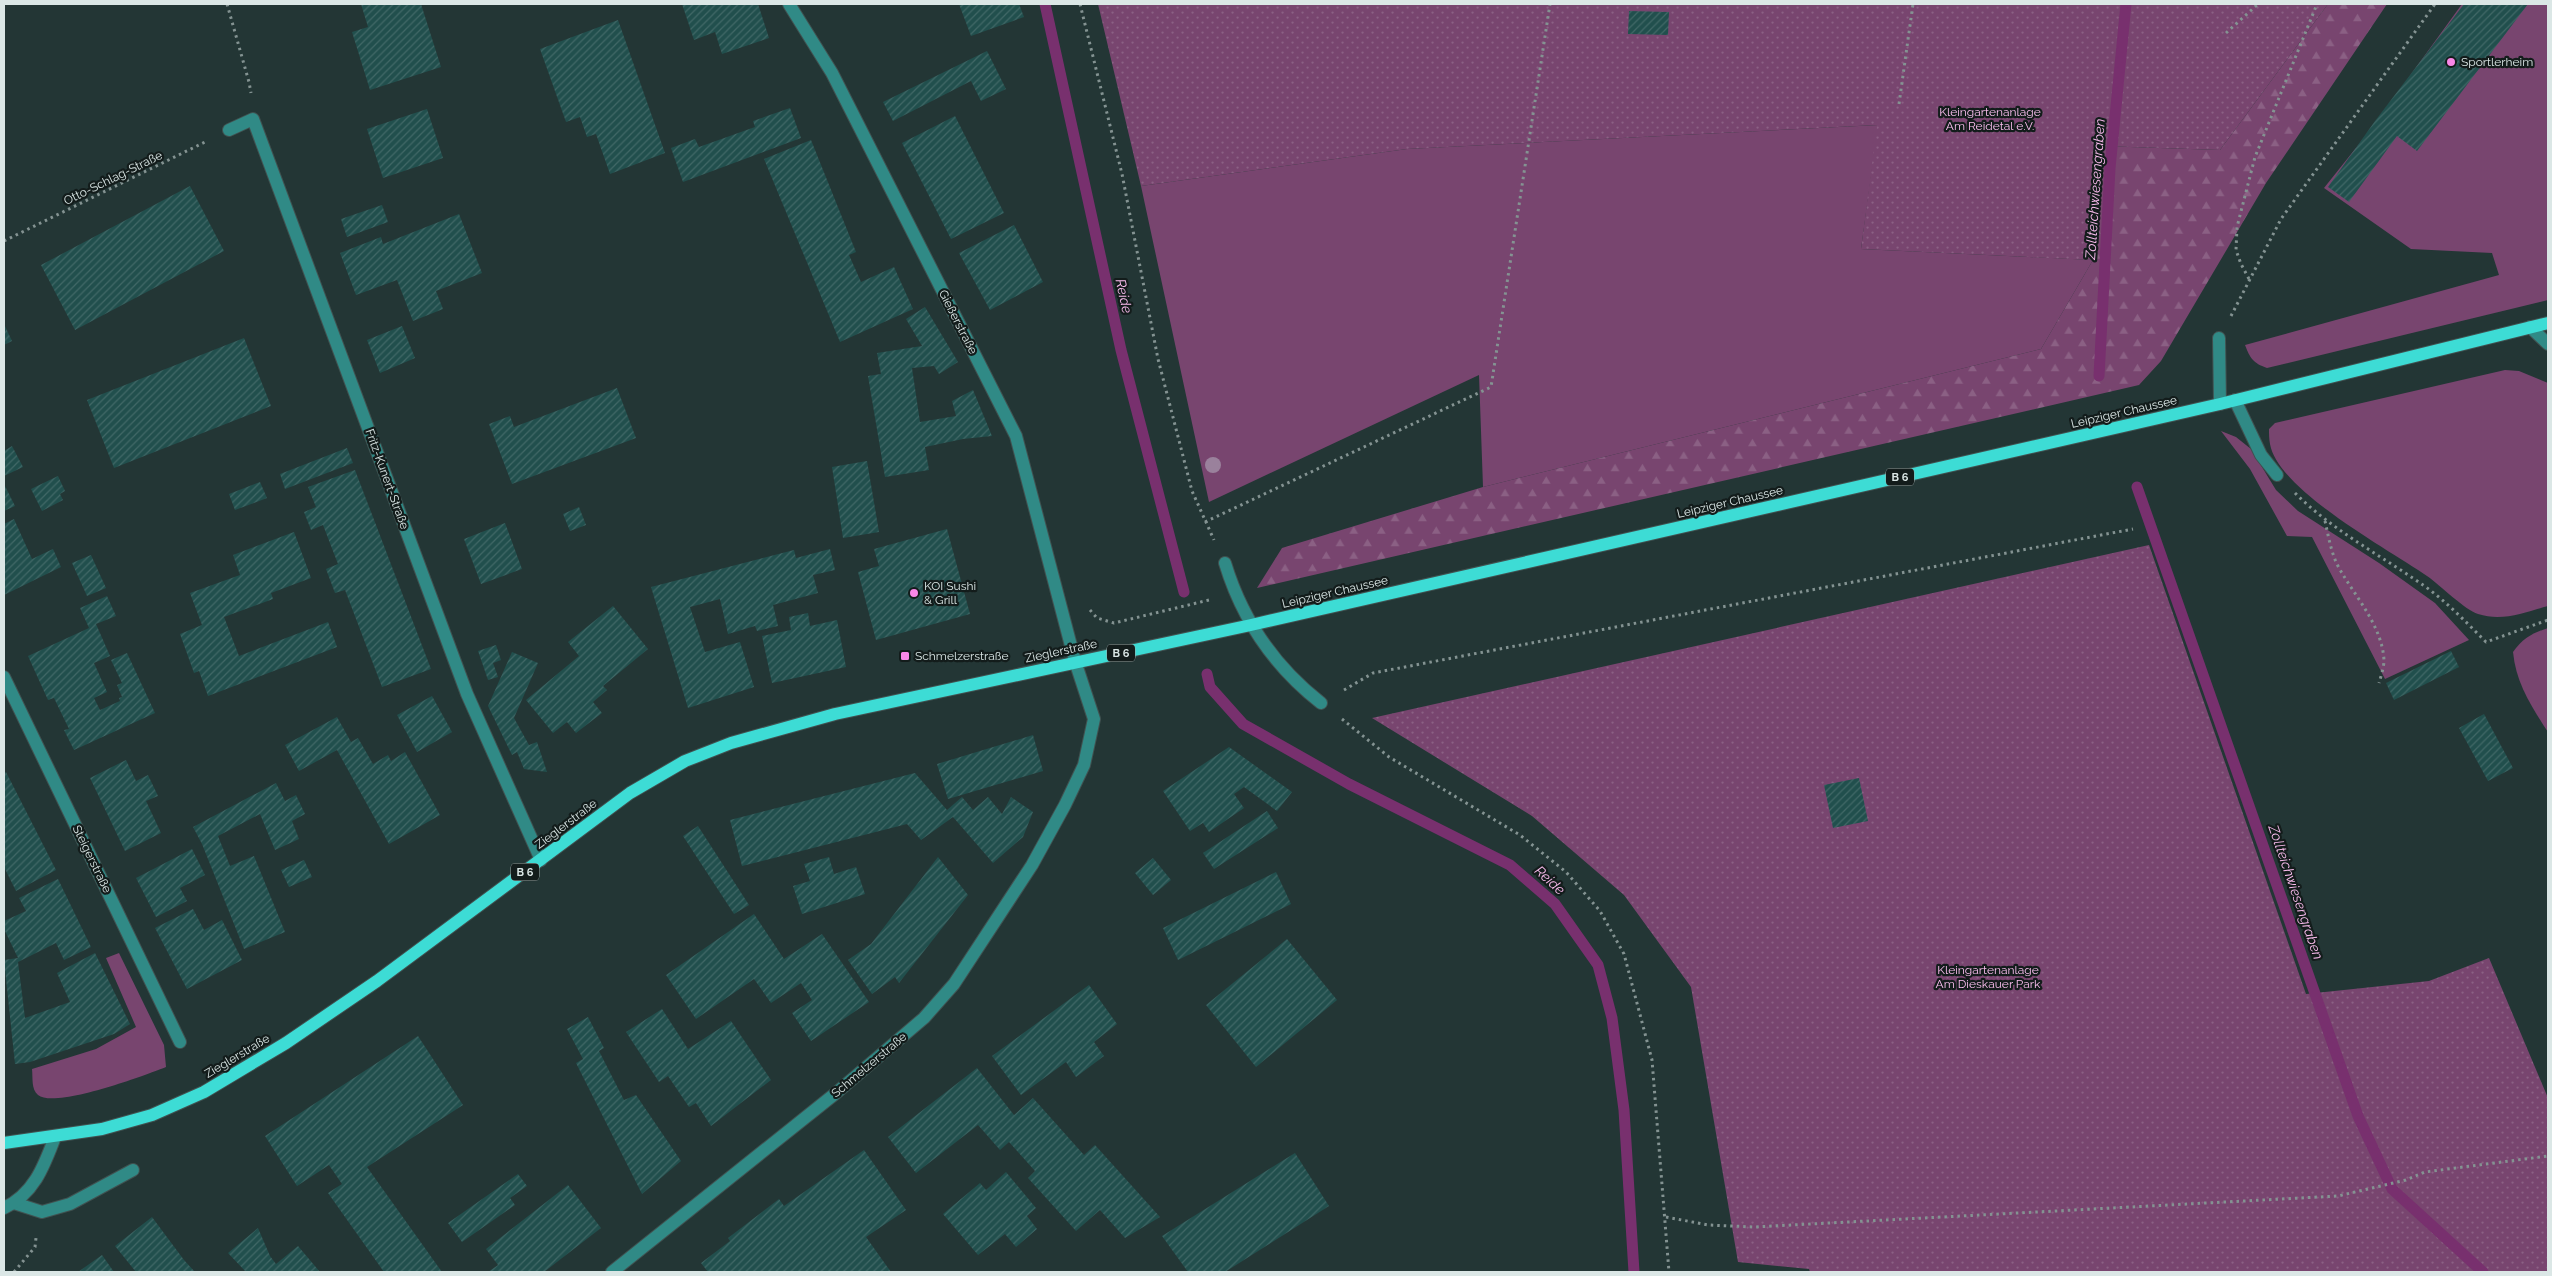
<svg xmlns="http://www.w3.org/2000/svg" width="2552" height="1276" font-family="Raleway,sans-serif">
<style>
.grass{fill:#78456f}
.forest{fill:url(#forest-firs)}
.park{fill:url(#park-dots)}
.lines{fill:none;stroke-linecap:round;stroke-linejoin:round}
.stream{stroke:#78306e;stroke-width:11}
.building{fill:url(#building-hatch)}
.minor-casing{stroke:#405251;stroke-width:14}
.major-casing{stroke:#405251;stroke-width:14}
.path{stroke:#849392;stroke-width:3;stroke-dasharray:2.5 4;stroke-linecap:butt}
.minor{stroke:#308a86;stroke-width:12}
.major{stroke:#3ddcd5;stroke-width:12}
.tree{fill:#9a819c}
.poi-dot{fill:#fa87e7;stroke:#131c1b;stroke-width:2}
.labels{text-anchor:middle;dominant-baseline:central;stroke-width:4.5;stroke-linejoin:round;paint-order:stroke}
.shield{fill:#131c1b;stroke:#9faaa9;stroke-width:1}
.shield-label{font-size:11px;font-weight:bold;fill:#dbe7e6}
.poi-label{font-size:12px;fill:#dbe7e6;stroke:#131c1b;text-anchor:start}
.park-label{font-size:12px;fill:#fcbff0;stroke:#131c1b}
.street-label{font-size:12px;fill:#dbe7e6;stroke:#131c1b}
.water-label{font-size:14px;font-style:italic;fill:#fabcee;stroke:#131c1b}
</style>
<defs>
<pattern id="forest-firs" width="22" height="20" patternUnits="userSpaceOnUse" patternTransform="scale(1.25)"><rect width="22" height="20" fill="#78456f"/><path d="M5 1l3.5 6h-7zM16 11l3.5 6h-7z" fill="#8b6084"/></pattern>
<pattern id="park-dots" width="8" height="8" patternUnits="userSpaceOnUse" patternTransform="scale(1.25)"><rect width="8" height="8" fill="#78456f"/><path d="M2 2h.1M6 6h.1" fill="none" stroke="#8b6084" stroke-width="1.8" stroke-linecap="round"/></pattern>
<pattern id="building-hatch" width="6" height="6" patternUnits="userSpaceOnUse" patternTransform="scale(1.25)"><rect width="6" height="6" fill="#214f4d"/><path d="M-1 1l2-2M0 6l6-6M5 7l2-2" fill="none" stroke="#416867"/></pattern>
</defs>
<rect width="100%" height="100%" fill="#233635"/>
<g class="grass">
<path d="M2462,4h86v296l-281,68c-14,-5 -17,-10 -22,-23l254,-70 -7,-22 -81,-4 -87,-61 51,-64z"/>
<path d="M1878,125l-17,124 232,11 -52,89 -558,138 -4,-112 -270,127 -68,-316 266,-37z"/>
<path d="M2505,370l14,1 29,12v223c-23,6 -45,16 -70,8 -13,-4 -38,-29 -51,-38 -39,-27 -149,-86 -157,-132 -1,-5 -1,-10 -1,-15l6,-6z"/>
<path d="M2221,431l15,6 15,12 25,41 22,21 81,52 56,40 34,37 -84,39 -73,-142 -25,-1 -37,-67z"/>
<path d="M2548,628v104c-17,-26 -32,-49 -35,-80 10,-14 20,-19 35,-24z"/>
<path d="M119,953l45,92 2,22c-20,8 -111,42 -128,28 -7,-6 -5,-17 -6,-26l64,-20 40,-22 -30,-69z"/>
</g>
<path class="forest" d="M2328,4h59l-121,179 -105,178 -22,24 -882,203 25,-40 201,-61 558,-138 52,-89 7,-114 120,4z"/>
<g class="park">
<path d="M1098,4h1230l-108,146 -119,-4 -9,114 -231,-11 16,-124 -470,24 -266,37z"/>
<path d="M2149,545l157,449 123,-13 60,-23 59,140v174h-738l-1,-3 -71,-7 -47,-275 -67,-92 -92,-79 -160,-98z"/>
</g>
<g class="lines">
<g class="stream">
<path d="M1045,4l76,346 63,242"/>
<path d="M2099,376l11,-208 16,-164"/>
<path d="M2137,487l221,629 34,73 91,83"/>
<path d="M1207,674l3,13 33,37 106,60 161,81 45,39 43,61 14,53 12,92 10,162"/>
</g>
</g>
<g class="building">
<path d="M361,4h60l20,63 -71,23 -18,-58 16,-5z"/>
<path d="M682,4h76l11,34 -47,16 -7,-22 -21,8z"/>
<path d="M959,4h60l5,13 -53,19z"/>
<path d="M2464,4h64l-111,147 -20,-15 -48,66 -21,-15 47,-66z"/>
<path d="M1629,11l40,1 -1,23 -40,-1z"/>
<path d="M618,20l47,133 -55,21 -14,-40 -9,3 -7,-20 -14,5 -26,-73z"/>
<path d="M987,51l19,38 -25,12 -10,-20 -78,40 -10,-19z"/>
<path d="M790,108l11,30 -118,44 -12,-34 24,-9 4,8 56,-20 -2,-6z"/>
<path d="M427,109l16,49 -60,20 -16,-49z"/>
<path d="M955,116l49,97 -53,26 -49,-96z"/>
<path d="M811,140l45,112 -7,3 12,27 33,-15 19,42 -73,33 -76,-183z"/>
<path d="M190,186l34,65 -149,79 -34,-65z"/>
<path d="M382,205l6,17 -41,15 -6,-18z"/>
<path d="M459,214l23,59 -46,18 7,18 -30,12 -16,-41 -41,15 -16,-42 41,-16 2,7z"/>
<path d="M1014,225l29,57 -53,28 -31,-57z"/>
<path d="M925,307l33,55 -19,12 -5,-8 -22,2 8,54 36,-6 -4,-15 21,-11 19,46 -29,3 -38,8 4,23 -44,7 -17,-101 13,-2 -4,-21 45,-7 -16,-27z"/>
<path d="M4,324l8,17 -8,4z"/>
<path d="M402,326l13,32 -35,15 -13,-33z"/>
<path d="M244,338l27,68 -157,62 -27,-68z"/>
<path d="M617,388l19,50 -124,46 -23,-60 21,-8 4,11z"/>
<path d="M12,446l11,21 -19,9v-25z"/>
<path d="M347,448l6,15 -68,26 -5,-15z"/>
<path d="M867,461l12,71 -36,6 -11,-71z"/>
<path d="M355,470l76,199 -49,18 -37,-97 -10,3 -9,-24 12,-5 -15,-39 -12,5 -7,-18 12,-5 -8,-20z"/>
<path d="M58,476l7,15 -5,3 3,6 -21,11 -11,-22z"/>
<path d="M260,482l7,16 -32,12 -6,-16z"/>
<path d="M4,484l11,22 -11,5z"/>
<path d="M579,507l7,18 -16,6 -7,-17z"/>
<path d="M14,519l18,40 21,-10 8,18 -57,28v-71z"/>
<path d="M505,523l17,46 -41,15 -17,-45z"/>
<path d="M947,529l23,85 -94,26 -18,-68 21,-6 -5,-17z"/>
<path d="M294,532l17,46 -40,15 2,6 -49,18 15,39 89,-34 9,25 -129,49 -9,-25 -5,2 -14,-39 22,-9 -12,-32 50,-18 -7,-20z"/>
<path d="M830,549l5,21 -22,5 5,18 -45,12 5,21 -21,5 -2,-5 -27,8 -8,-35 -30,8 15,45 35,-10 14,45 -66,21 -37,-121 143,-37 2,8z"/>
<path d="M91,555l15,33 -19,8 -15,-33z"/>
<path d="M107,596l9,20 -20,8 14,32 -16,7 13,29 -13,6 6,12 20,-9 -1,-3 3,-1 -5,-12 5,-2 -11,-23 16,-7 28,60 -81,37 -10,-20 5,-1 -15,-31 -6,2 -20,-44 61,-28 -9,-20z"/>
<path d="M613,606l35,43 -45,37 4,4 -14,12 9,11 -26,20 -9,-11 -14,11 -27,-33 53,-44 -11,-14z"/>
<path d="M808,613l2,13 27,-6 9,47 -74,16 -10,-47 29,-6 -2,-13z"/>
<path d="M496,645l5,15 -8,3 5,14 -10,3 -10,-29z"/>
<path d="M2451,651l8,16 -65,33 -8,-17z"/>
<path d="M512,652l26,11 -24,55 15,27 8,-3 10,30 -23,-3 -7,-17 -5,3 -24,-49z"/>
<path d="M432,696l20,36 -35,20 -20,-37z"/>
<path d="M2484,714l29,54 -25,13 -29,-53z"/>
<path d="M337,717l14,25 7,-4 15,26 15,-9 3,6 14,-9 35,63 -51,29 -52,-94 -38,21 -14,-26z"/>
<path d="M1033,735l10,36 -95,28 -11,-35z"/>
<path d="M1229,747l63,45 -15,19 -33,-24 -10,7 10,14 -35,24 -6,-9 -13,8 -27,-40z"/>
<path d="M126,760l10,21 12,-6 10,21 -12,5 15,32 -36,18 -35,-73z"/>
<path d="M6,772l50,98 -40,21 -12,-24v-94z"/>
<path d="M915,773l32,37 15,-13 11,13 15,-13 14,17 9,-17 22,15 -10,25 -30,26 -40,-46 -32,23 -14,-16 -165,42 -12,-46z"/>
<path d="M1859,778l9,43 -35,7 -9,-43z"/>
<path d="M276,783l9,18 11,-6 9,19 -13,7 7,18 -24,11 -15,-36 -42,22 12,30 24,-10 31,76 -41,17 -42,-105 -9,-17z"/>
<path d="M1267,811l11,17 -64,41 -11,-16z"/>
<path d="M698,826l51,79 -15,9 -51,-78z"/>
<path d="M192,849l13,26 -25,13 7,13 -31,16 -20,-39z"/>
<path d="M829,857l5,17 22,-7 9,27 -63,20 -9,-28 17,-5 -6,-17z"/>
<path d="M938,857l30,38 -69,88 -4,-6 -23,17 -24,-34 23,-16z"/>
<path d="M1153,858l18,22 -18,15 -18,-22z"/>
<path d="M304,860l8,17 -23,10 -8,-17z"/>
<path d="M1276,872l15,32 -113,56 -15,-32z"/>
<path d="M58,879l33,68 -27,13 -8,-17 -38,19 7,56 45,-16 -13,-29 38,-20 35,71 -16,10 -84,28 -15,2 -11,-104 14,-2 -14,-29v-8l22,-10 -7,-13z"/>
<path d="M193,909l11,21 18,-10 20,40 -55,29 -32,-61z"/>
<path d="M754,914l30,45 38,-25 47,68 -58,39 -19,-28 20,-13 -11,-17 -30,20 -17,-24 -58,40 -30,-44z"/>
<path d="M1287,939l50,61 -81,67 -50,-62z"/>
<path d="M1089,985l28,39 -23,18 10,14 -28,21 -10,-15 -45,33 -29,-39z"/>
<path d="M662,1009l26,40 43,-28 40,59 -60,46 -15,-23 -7,4 -21,-31 -9,6 -33,-50z"/>
<path d="M588,1017l16,31 -5,3 25,49 12,-5 45,66 -39,33 -66,-131 7,-4 -16,-30z"/>
<path d="M418,1036l45,69 -96,62 75,105h-58l-56,-79 14,-9 -13,-19 -32,21 -32,-50z"/>
<path d="M977,1068l37,47 19,-17 51,57 11,-10 65,72 -35,21 -25,-28 -24,21 -48,-53 7,-7 -26,-29 -9,8 -22,-25 -62,48 -28,-36z"/>
<path d="M864,1150l42,60 -40,27 25,35h-183l-7,-9 29,-22 -2,-3 51,-39 5,7z"/>
<path d="M1295,1153l34,53 -104,66h-37l-26,-36z"/>
<path d="M1006,1172l30,36 -9,8 10,13 -21,18 -11,-13 -27,21 -35,-41 37,-31 6,7z"/>
<path d="M518,1174l9,12 -17,12 5,7 -53,37 -14,-19z"/>
<path d="M568,1185l33,43 -57,44h-56l10,-7 -12,-16z"/>
<path d="M152,1217l32,43 11,12h-59l-21,-26z"/>
<path d="M258,1228l12,28 6,8 22,-18 22,26h-74l-18,-19z"/>
<path d="M102,1255l12,17h-36z"/>
</g>
<g class="lines">
<defs>
<g id="minor">
<path d="M229,130l24,-11 214,575 74,166"/>
<path d="M2530,327l18,17"/>
<path d="M2219,338l1,66"/>
<path d="M2235,400l26,55 16,20"/>
<path d="M1225,563c17,56 50,104 96,140"/>
<path d="M4,677l176,365"/>
<path d="M14,1203l28,9 28,-8 63,-34"/>
<path d="M4,1208c30,-14 40,-42 51,-71"/>
<path d="M612,1272l224,-179 88,-75 30,-34 78,-119 33,-60 19,-40 10,-46 -19,-58 -59,-225 -184,-363 -43,-69"/>
</g>
<path id="major" d="M4,1143l98,-14 50,-14 52,-23 82,-49 91,-62 253,-188 55,-32 46,-18 104,-29 416,-89 969,-221 328,-81"/>
</defs>
<use href="#minor" class="minor-casing"/>
<use href="#major" class="major-casing"/>
<g class="path">
<path d="M227,4l22,78 2,11"/>
<path d="M1080,4l42,170 36,185 34,132 22,49"/>
<path d="M2226,33l32,-29"/>
<path d="M1899,104l14,-100"/>
<path d="M4,241l201,-99"/>
<path d="M2249,279l-8,-15 -5,-14 1,-23 18,-70 62,-153"/>
<path d="M2231,316l50,-97 154,-215"/>
<path d="M2295,493c37,37 85,62 128,92 23,16 43,37 63,57l62,-22"/>
<path d="M2325,521c4,18 7,37 17,52 16,27 40,54 42,87 0,7 -3,16 -5,23"/>
<path d="M1205,522l286,-135 59,-383"/>
<path d="M1090,610l7,8 17,5 95,-23"/>
<path d="M1344,690l29,-17 760,-144"/>
<path d="M1342,719l47,38 131,78 46,37 34,39 24,43 28,106 17,212"/>
<path d="M1666,1217l42,8 46,2 584,-31 68,-16 19,-8 123,-16"/>
<path d="M14,1272l21,-25 1,-9"/>
</g>
<use href="#minor" class="minor"/>
<use href="#major" class="major"/>
</g>
<circle class="tree" cx="1213" cy="465" r="8"/>
<g class="poi-dot">
<circle cx="2451" cy="62" r="5"/>
<circle cx="914" cy="593" r="5"/>
<rect x="900" y="651" width="10" height="10" rx="2.5"/>
</g>
<g class="labels">
<g class="shield">
<rect x="1886" y="468.5" width="28" height="17" rx="4"/>
<rect x="1107" y="644.5" width="28" height="17" rx="4"/>
<rect x="511" y="863.5" width="28" height="17" rx="4"/>
</g>
<g class="shield-label">
<text x="1900" y="477">B 6</text>
<text x="1121" y="653">B 6</text>
<text x="525" y="872">B 6</text>
</g>
<g class="poi-label">
<text x="2461" y="62">Sportlerheim</text>
<text x="924" y="586">KOI Sushi<tspan x="924" dy="14">&amp; Grill</tspan></text>
<text x="915" y="656">Schmelzerstraße</text>
</g>
<g class="park-label">
<text x="1990" y="112">Kleingartenanlage<tspan x="1990" dy="14">Am Reidetal e.V.</tspan></text>
<text x="1988" y="970">Kleingartenanlage<tspan x="1988" dy="14">Am Dieskauer Park</tspan></text>
</g>
<g class="street-label">
<text transform="translate(113 178) rotate(-26)">Otto-Schlag-Straße</text>
<text transform="translate(958 322) rotate(63)">Gießerstraße</text>
<text transform="translate(2124 412) rotate(-13)">Leipziger Chaussee</text>
<text transform="translate(387 479) rotate(70)">Fritz-Kunert-Straße</text>
<text transform="translate(1730 502) rotate(-13)">Leipziger Chaussee</text>
<text transform="translate(1335 592) rotate(-13)">Leipziger Chaussee</text>
<text transform="translate(1061 651) rotate(-12)">Zieglerstraße</text>
<text transform="translate(566 824) rotate(-37)">Zieglerstraße</text>
<text transform="translate(92 859) rotate(64)">Steigerstraße</text>
<text transform="translate(237 1056) rotate(-31)">Zieglerstraße</text>
<text transform="translate(869 1065) rotate(-40)">Schmelzerstraße</text>
</g>
<g class="water-label">
<text transform="translate(2095 189) rotate(-86)">Zollteichwiesengraben</text>
<text transform="translate(1124 296) rotate(78)">Reide</text>
<text transform="translate(1550 880) rotate(42)">Reide</text>
<text transform="translate(2296 892) rotate(71)">Zollteichwiesengraben</text>
</g>
</g>
<rect width="2552" height="1276" fill="none" stroke="#dbe7e6" stroke-width="10"/>
</svg>
